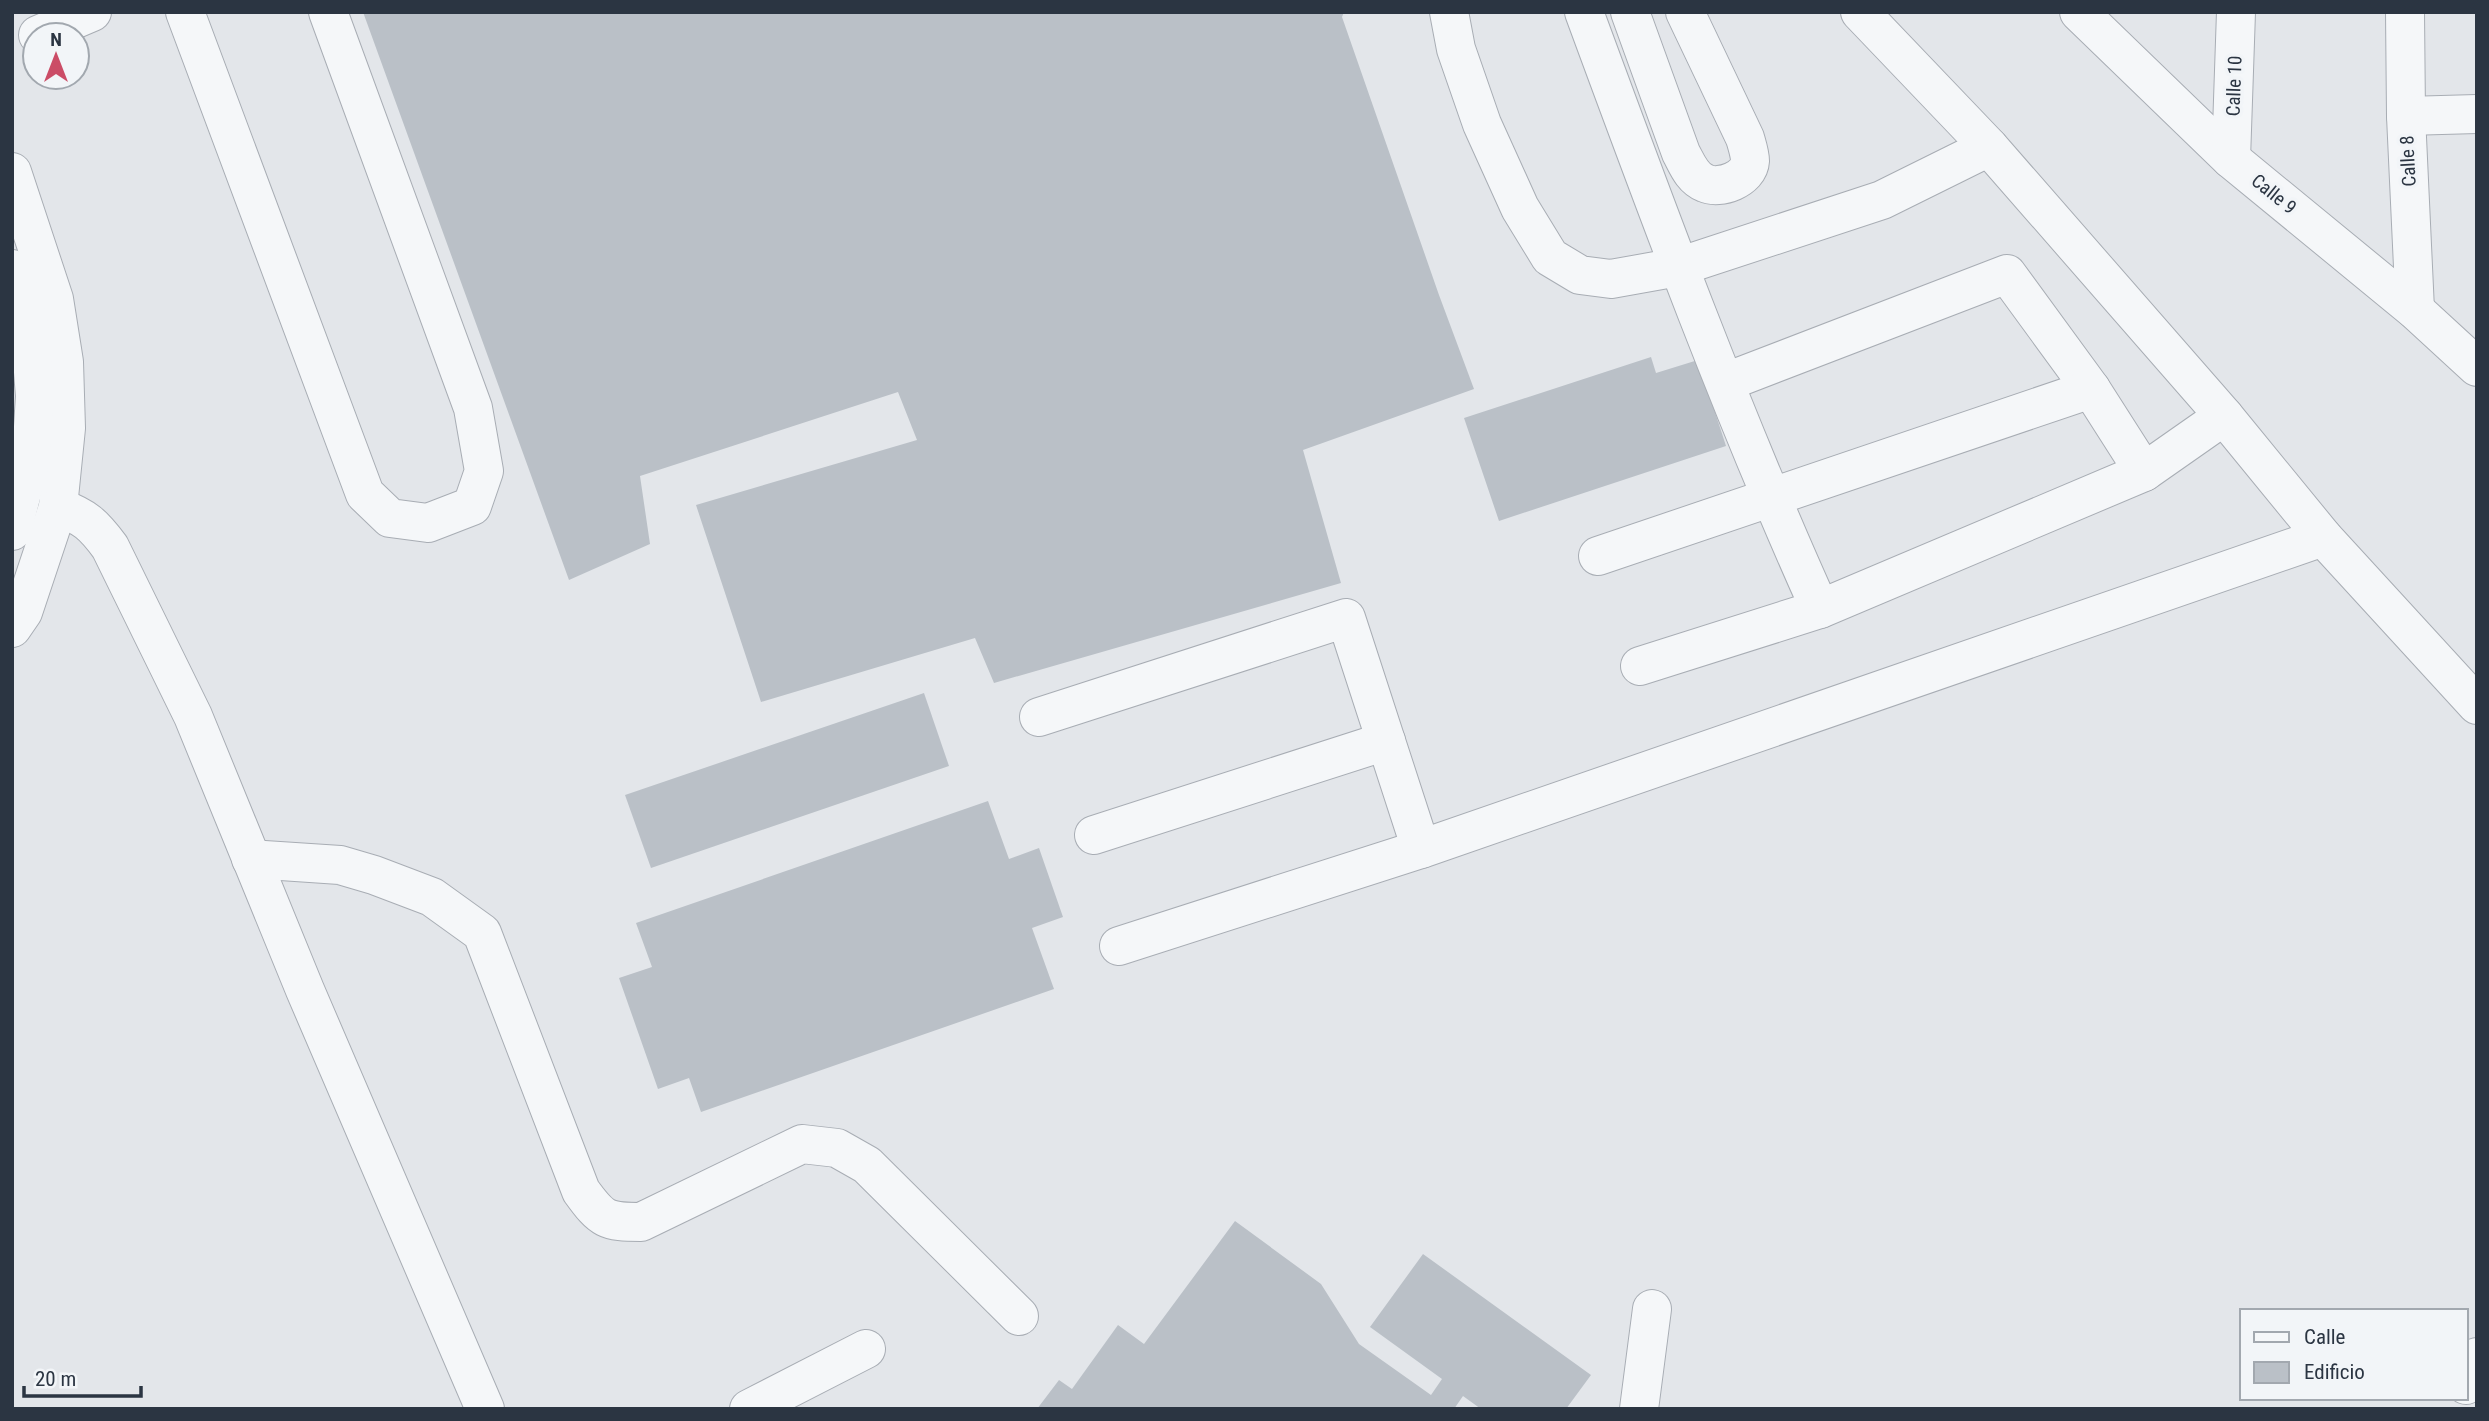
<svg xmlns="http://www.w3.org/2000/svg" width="2489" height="1421" font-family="'Roboto Condensed',sans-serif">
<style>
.building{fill:#bac0c7}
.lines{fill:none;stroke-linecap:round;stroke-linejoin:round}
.minor-casing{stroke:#a8adb4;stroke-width:40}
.minor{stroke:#f5f7f9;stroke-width:38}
.labels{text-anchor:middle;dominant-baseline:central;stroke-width:7;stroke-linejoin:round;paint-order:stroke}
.street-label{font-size:19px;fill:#2b3542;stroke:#f2f5f8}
</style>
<rect width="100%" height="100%" fill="#e3e6ea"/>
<g class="building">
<path d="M363,12h981l-2,5 97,278 35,94 -171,61 38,133 -347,100 -19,-45 -214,64 -65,-197 221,-65 -19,-48 -258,84 10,68 -81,36z"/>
<path d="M1651,357l5,16 42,-13 28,86 -227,75 -35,-103z"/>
<path d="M924,693l25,73 -298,102 -26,-73z"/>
<path d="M988,801l21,58 30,-11 24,69 -31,11 22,61 -353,123 -12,-34 -31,11 -39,-111 33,-11 -16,-44z"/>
<path d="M1235,1221l86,63 38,60 72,51 11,-16 -72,-52 53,-73 168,121 -25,34h-85l-18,-13 -9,13h-417l22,-29 13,9 46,-64 26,19z"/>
</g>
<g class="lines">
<defs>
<g id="minor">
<path d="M185,12l180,482 25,24 38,5 44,-17 12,-35 -11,-63 -145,-396"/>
<path d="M1449,12l7,37 26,75 38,84 30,49 30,18 31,4 67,-12 204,-67 107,-53"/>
<path d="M1584,12c74,201 148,402 236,597"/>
<path d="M1630,12l51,141c6,11 11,25 24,30 15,7 44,-4 45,-22 0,-7 -3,-16 -5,-23l-60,-126"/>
<path d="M1860,12l129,135 235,269 99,121 154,168"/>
<path d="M2079,12l152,147 184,151 62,57"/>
<path d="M2405,12l1,104 9,194"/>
<path d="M38,35l54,-23"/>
<path d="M2406,116l71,-2"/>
<path d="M2231,159l5,-147"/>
<path d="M12,172l42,127 10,63 2,66 -8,79 -35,105 -11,16"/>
<path d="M12,269l17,54 6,73 -4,62 -19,73"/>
<path d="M1726,382l281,-108 84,115 53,83"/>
<path d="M58,507c27,10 35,17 52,40l83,169 112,274 180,419"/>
<path d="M1598,556l493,-167"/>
<path d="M1640,666l180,-57 324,-137 80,-56"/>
<path d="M1039,717l307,-99 75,231"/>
<path d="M1094,835l292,-94"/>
<path d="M251,859l89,6 34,10 58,22 50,36 99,258c21,29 25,31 60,31l161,-78 35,4 30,17 152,151"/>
<path d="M1119,946l302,-97 902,-312"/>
<path d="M2466,1385l11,-28"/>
<path d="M749,1409l117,-60"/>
<path d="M1639,1409l13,-100"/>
</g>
</defs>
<use href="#minor" class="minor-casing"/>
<use href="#minor" class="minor"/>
</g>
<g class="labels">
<g class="street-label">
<text transform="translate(2234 86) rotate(-88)">Calle 10</text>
<text transform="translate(2408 161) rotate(-93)">Calle 8</text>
<text transform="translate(2274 194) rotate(39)">Calle 9</text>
</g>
</g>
<rect width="2489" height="1421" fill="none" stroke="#2b3542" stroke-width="28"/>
<rect x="2240" y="1309" width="228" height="91" fill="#f2f5f8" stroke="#a2a8af" stroke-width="2"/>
<rect x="2254" y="1332" width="35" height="10" fill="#f5f7f9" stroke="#a2a8af" stroke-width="2"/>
<text x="2304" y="1344" font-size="21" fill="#2b3542">Calle</text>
<rect x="2254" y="1362" width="35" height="21" fill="#bac0c7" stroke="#a2a8af" stroke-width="2"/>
<text x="2304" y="1379" font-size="21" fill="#2b3542">Edificio</text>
<g transform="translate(56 56)"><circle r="33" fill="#f2f5f8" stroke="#a2a8af" stroke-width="2"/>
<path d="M0-5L12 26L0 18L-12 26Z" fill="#cb4c66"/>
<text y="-10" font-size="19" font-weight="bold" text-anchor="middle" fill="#2b3542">N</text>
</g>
<path d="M24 1386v10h117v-10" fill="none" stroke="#2b3542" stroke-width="3.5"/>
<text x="35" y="1386" font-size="21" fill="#2b3542" stroke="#f2f5f8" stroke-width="5" paint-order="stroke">20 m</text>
</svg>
